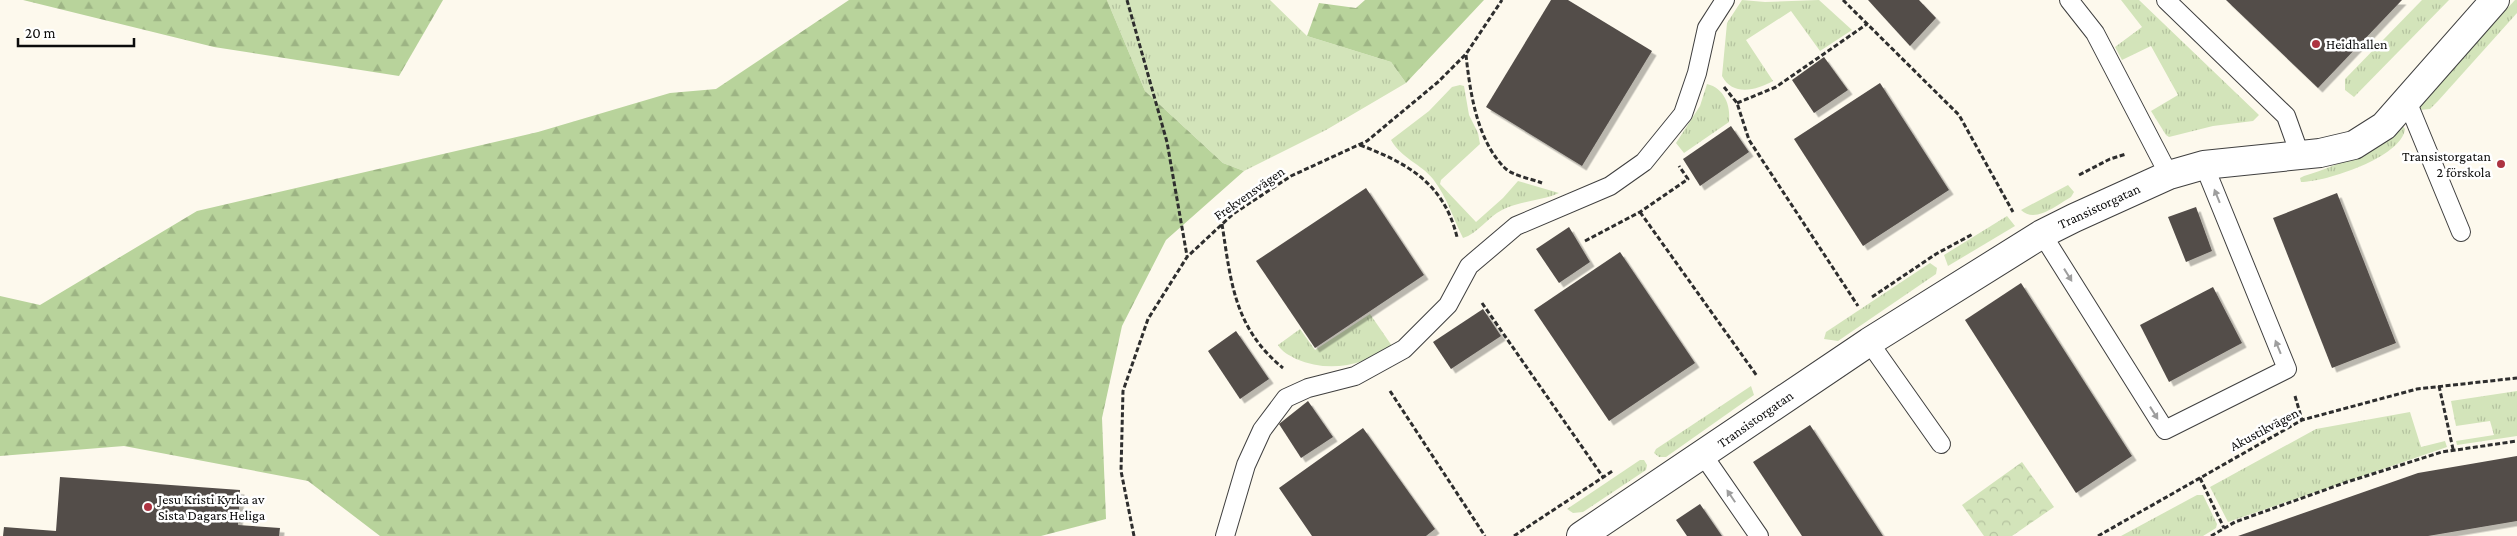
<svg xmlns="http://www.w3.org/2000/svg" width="2517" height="536" font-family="'Crimson Pro',serif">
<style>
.grass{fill:url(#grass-tufts)}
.forest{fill:url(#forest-firs)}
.park{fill:url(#park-crowns)}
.building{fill:#534d49;filter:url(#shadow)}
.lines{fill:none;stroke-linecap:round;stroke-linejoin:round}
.lane-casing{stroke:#3f3f3f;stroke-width:20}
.street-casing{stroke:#3f3f3f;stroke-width:30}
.path{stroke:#2e2e2e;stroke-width:3;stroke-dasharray:5 2.5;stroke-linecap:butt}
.lane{stroke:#fff;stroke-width:18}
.street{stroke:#fff;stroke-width:28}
.oneway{fill:#9e9e9e}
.poi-dot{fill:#ad3341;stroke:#fff;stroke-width:2}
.labels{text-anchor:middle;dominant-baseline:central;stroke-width:5;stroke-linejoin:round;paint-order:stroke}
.poi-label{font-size:14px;fill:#0c0c0c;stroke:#fff;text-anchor:start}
.street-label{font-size:14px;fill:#0c0c0c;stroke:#fff}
</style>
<defs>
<pattern id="grass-tufts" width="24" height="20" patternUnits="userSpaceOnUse" patternTransform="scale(1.25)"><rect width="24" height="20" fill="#d3e4ba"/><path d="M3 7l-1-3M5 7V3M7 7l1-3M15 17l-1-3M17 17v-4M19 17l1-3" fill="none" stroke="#b4c29f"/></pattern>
<pattern id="forest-firs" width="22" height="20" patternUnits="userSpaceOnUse" patternTransform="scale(1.25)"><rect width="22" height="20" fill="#b8d39b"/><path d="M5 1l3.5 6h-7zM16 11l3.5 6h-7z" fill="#9db484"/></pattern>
<pattern id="park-crowns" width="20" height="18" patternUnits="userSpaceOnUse" patternTransform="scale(1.25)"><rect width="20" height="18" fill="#d3e4ba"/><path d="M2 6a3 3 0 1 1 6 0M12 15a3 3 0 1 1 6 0" fill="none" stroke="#b4c29f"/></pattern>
<filter id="shadow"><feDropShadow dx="4.5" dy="4.5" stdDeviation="0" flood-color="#0004"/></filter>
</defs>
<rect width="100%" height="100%" fill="#fdf9ed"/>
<g class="grass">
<path d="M1107,0h163l37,36 84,26 15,21 -80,47 -82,41 -21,-8 -78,-72z"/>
<path d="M1742,0l23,2 54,-2 33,30 -32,21 -29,-40 -45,29 27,41c-16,9 -40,16 -51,-5l5,-53z"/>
<path d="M2121,0h18l120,115 -6,6 -40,5 -44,11 -3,-2 -15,-24 27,-16 -27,-49 -29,14 -7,-13 27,-20z"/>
<path d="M2422,0h27l-95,97 -9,-7v-11z"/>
<path d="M2515,0h2v13l-79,88 -8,8 -10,1 -1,-6z"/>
<path d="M1707,84c17,4 24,21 22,38l-45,31 -8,-10 24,-37z"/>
<path d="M1460,85l4,1 5,29 9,18 2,11 -39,36 -1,4 36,38 27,-24 15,-17 41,12c-18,8 -39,8 -57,17 -14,7 -25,24 -39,28 -10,-20 -16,-41 -30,-59 -12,-15 -32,-21 -42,-39l38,-29 23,-24z"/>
<path d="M2402,125l3,4c-3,28 -79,53 -104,53l-1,-4 4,-2c39,-12 65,-26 98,-51z"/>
<path d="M2068,185l6,7 -3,5c-14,8 -36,27 -50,13z"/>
<path d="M2007,216l8,10 -67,40 -4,-11z"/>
<path d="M1930,263l7,5 -1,6 -98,67 -14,-2 2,-7z"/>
<path d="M1370,314l22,32c-29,20 -63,27 -96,13 -7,-4 -14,-7 -18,-14l22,-16 15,21z"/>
<path d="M1751,386l3,9 -88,62h-7l-5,-4 2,-4z"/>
<path d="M2517,391v45l-60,9 -1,-4 38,-6 -4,-14 -34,5 -5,-25z"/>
<path d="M2410,412l11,35 24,-6 2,6 -219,75 -18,-35 106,-58z"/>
<path d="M1640,460h4l3,5 -1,5 -63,42 -10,1 -6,-4z"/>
<path d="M2197,495h6l14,29 -1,4 -13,8h-82z"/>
</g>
<g class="forest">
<path d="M23,0h420l-44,76 -185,-29z"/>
<path d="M849,0h258l38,91 78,72 21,8 -78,69 -44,86 -20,92 4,101 -65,17h-661l-72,-55 -184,-35 -124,10v-160l40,9 157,-94 341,-79 132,-39 46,-4z"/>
<path d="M1365,0h119l-78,83 -15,-21 -84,-26 12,-33 37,5z"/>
</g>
<path class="park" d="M2022,462l32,45 -42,29h-28l-22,-31z"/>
<g class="building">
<path d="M1551,0h17l84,51 -70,115 -96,-59z"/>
<path d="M1868,0h51l17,18 -26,28z"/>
<path d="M2226,0h176l-84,88z"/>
<path d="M1824,57l24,33 -34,23 -22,-33z"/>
<path d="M1880,83l69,107 -86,56 -69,-107z"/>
<path d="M1731,126l18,26 -49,34 -17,-27z"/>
<path d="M1366,188l58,87 -109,73 -59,-87z"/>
<path d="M2337,193l59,150 -64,25 -59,-150z"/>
<path d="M2196,207l16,44 -26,11 -18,-45z"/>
<path d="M1569,227l21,35 -31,21 -23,-34z"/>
<path d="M1620,252l75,111 -86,58 -75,-111z"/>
<path d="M2021,283l111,173 -56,37 -111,-173z"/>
<path d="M2213,287l29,56 -73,39 -29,-57z"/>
<path d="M1483,309l18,27 -50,33 -18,-27z"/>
<path d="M1236,331l33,48 -29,20 -32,-48z"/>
<path d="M1308,401l25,36 -32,21 -22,-34z"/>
<path d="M1810,425l73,111h-81l-49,-74z"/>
<path d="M1363,428l72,101 -9,7h-114l-33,-48z"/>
<path d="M2517,456v65l-89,15h-190l180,-63z"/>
<path d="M60,477l180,13 -2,35 42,3 -1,8h-276l1,-9 52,4z"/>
<path d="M1700,504l22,32h-35l-11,-16z"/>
</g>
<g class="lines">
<defs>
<g id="lane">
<path d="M2069,0l26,33 74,142"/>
<path d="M2166,0l120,116 14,39"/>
<path d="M2407,101l54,131"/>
<path d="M2042,234l123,196 122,-61 -83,-204"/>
<path d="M1869,342l72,102"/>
<path d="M1703,455l56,81"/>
<path d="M1225,536l21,-71 16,-35 24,-32 22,-10 47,-12 49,-27 44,-44 21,-39 47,-40 94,-40 34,-24 39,-48 14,-41 10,-45 18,-28"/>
</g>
<path id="street" d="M1581,536l288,-194 173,-108 32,-16 95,-43 35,-10 116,-12 34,-8 30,-19 111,-126"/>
</defs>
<use href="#lane" class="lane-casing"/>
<use href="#street" class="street-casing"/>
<g class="path">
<path d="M1127,0l40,142 20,114"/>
<path d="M1843,0l116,115 54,97"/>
<path d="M1466,55c4,37 11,87 40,114 8,7 26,10 36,14"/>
<path d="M1724,87l13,16 12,37 109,166"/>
<path d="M1737,103l39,-16 91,-63"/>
<path d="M1360,145c47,18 84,38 97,92"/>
<path d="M2079,175l31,-16 16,-5"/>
<path d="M1640,212l117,164"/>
<path d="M1222,224c9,58 12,104 61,144"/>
<path d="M1585,241l55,-29 48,-33 -9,-13"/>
<path d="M1872,297l64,-43 37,-20"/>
<path d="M1482,303l121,174"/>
<path d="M2439,386l14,63"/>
<path d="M1390,391l95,145"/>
<path d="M2295,396l7,24"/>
<path d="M2200,478l24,50"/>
<path d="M1134,536l-13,-65 2,-80 25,-72 39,-62 46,-43 58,-38 76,-35 71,-59 28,-28 36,-54"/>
<path d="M1514,536l100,-66"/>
<path d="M2098,536l204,-116 115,-31 100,-11"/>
<path d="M2211,536l24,-14 112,-40 95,-30 75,-11"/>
</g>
<use href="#lane" class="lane"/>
<use href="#street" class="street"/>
</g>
<defs><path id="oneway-solid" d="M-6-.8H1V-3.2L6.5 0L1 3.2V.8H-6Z" transform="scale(1.25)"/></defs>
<g class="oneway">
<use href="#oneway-solid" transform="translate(2217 196) rotate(-112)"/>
<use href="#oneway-solid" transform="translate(2068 275) rotate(58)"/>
<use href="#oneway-solid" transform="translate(2278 347) rotate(-112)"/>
<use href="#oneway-solid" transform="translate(2154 413) rotate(58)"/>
<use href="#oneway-solid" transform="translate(1731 496) rotate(-124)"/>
</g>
<g class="poi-dot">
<circle cx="2316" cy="44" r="5"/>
<circle cx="2501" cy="164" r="5"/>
<circle cx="148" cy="507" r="5"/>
</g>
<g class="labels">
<g class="poi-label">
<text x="2326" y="44">Heidhallen</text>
<text x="2491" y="156" text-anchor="end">Transistorgatan<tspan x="2491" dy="16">2 förskola</tspan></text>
<text x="158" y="499">Jesu Kristi Kyrka av<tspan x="158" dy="16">Sista Dagars Heliga</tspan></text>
</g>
<g class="street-label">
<text transform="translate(1249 193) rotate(-35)">Frekvensvägen</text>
<text transform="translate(2099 206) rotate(-25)">Transistorgatan</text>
<text transform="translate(1755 419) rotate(-35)">Transistorgatan</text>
<text transform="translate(2264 429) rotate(-28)">Akustikvägen</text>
</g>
</g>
<path d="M18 38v8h116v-8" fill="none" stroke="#0c0c0c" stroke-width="2.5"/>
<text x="25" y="38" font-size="15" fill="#0c0c0c" stroke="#ffffff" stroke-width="4" paint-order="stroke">20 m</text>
</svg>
